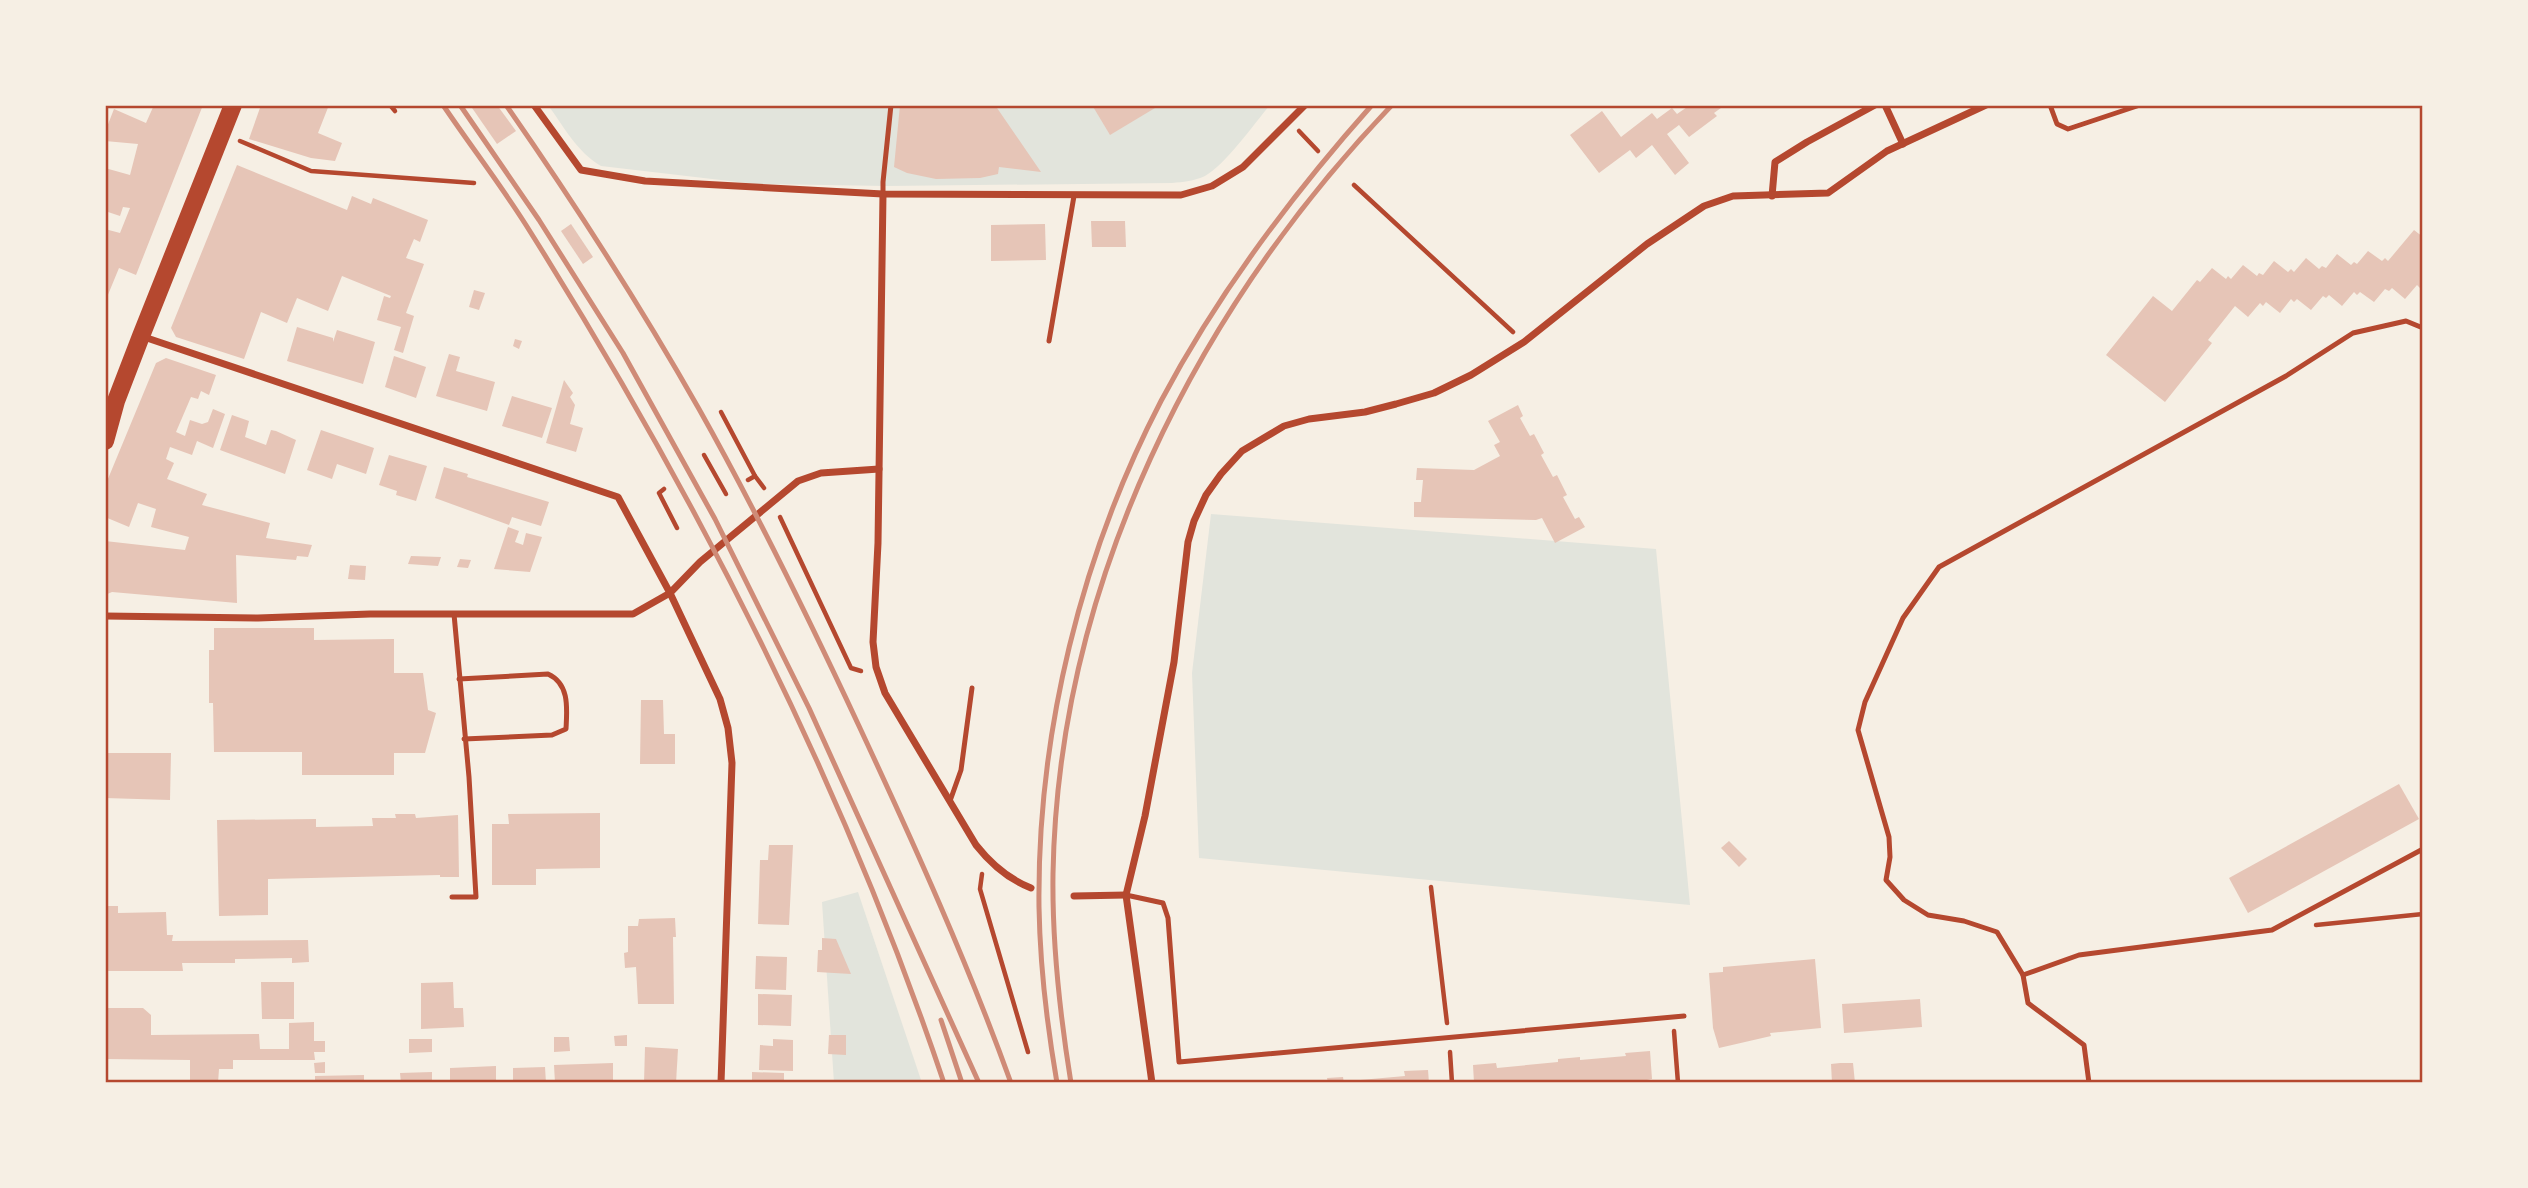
<svg xmlns="http://www.w3.org/2000/svg" width="2528" height="1188" font-family="Raleway,sans-serif">
<style>
.green{fill:#e2e4dc}
.building{fill:#e6c5b7}
.lines{fill:none;stroke-linecap:round;stroke-linejoin:round}
.path{stroke:#b5482f;stroke-width:4.5}
.service{stroke:#b5482f;stroke-width:5}
.minor{stroke:#b5482f;stroke-width:7}
.primary{stroke:#b5482f;stroke-width:18}
.rail{stroke:#cf8b77;stroke-width:5}
.neatline{fill:none;stroke:#b5482f;stroke-width:2.5}
</style>
<rect width="100%" height="100%" fill="#f6efe4"/>
<g class="green">
<path d="M548,105h722c-16,19 -45,60 -65,71 -11,5 -22,6 -33,7l-285,3 -132,-2 -154,-18c-24,-14 -37,-39 -53,-61z"/>
<path d="M1211,514l445,35 34,356 -491,-47 -7,-185z"/>
<path d="M858,892l64,191h-88l-12,-181z"/>
</g>
<g class="building">
<path d="M154,105h49l-67,170 -17,-7 -14,34v-73l15,4 10,-25 -7,-1 -3,9 -15,-5v-43l25,7 8,-31 -33,-3v-9l9,-23 32,14z"/>
<path d="M261,105h68l-11,28 24,10 -7,18 -24,-3 -62,-19z"/>
<path d="M470,105h27l19,26 -19,13z"/>
<path d="M900,105h95l46,67 -42,-5 -1,7 -18,4 -44,1 -29,-6 -13,-6z"/>
<path d="M1092,105h68l-50,30z"/>
<path d="M1690,105h35l-11,8 3,3 -28,21 -10,-12 -12,9 22,29 -14,12 -23,-30 -16,13 -6,-8 -31,23 -29,-38 32,-24 19,26 31,-24 5,6 15,-11 5,6z"/>
<path d="M237,165l110,45 5,-14 19,8 2,-6 55,22 -8,22 -6,-3 -8,19 18,6 -18,49 8,3 -11,37 -9,-3 7,-23 -24,-7 7,-24 6,2 1,-2 -49,-20 -14,35 -31,-13 -10,25 -26,-11 -17,47 -68,-22 -5,-9z"/>
<path d="M1091,221h34l1,26h-34z"/>
<path d="M571,224l22,33 -10,7 -22,-33z"/>
<path d="M1045,224l1,36 -55,1v-36z"/>
<path d="M2414,230l9,7v47l-3,4 -3,-3 -12,14 -13,-11 -3,3 -4,-2 -11,13 -14,-10 -3,3 -3,-3 -12,14 -13,-11 -3,3 -3,-2 -12,14 -14,-11 -3,3 -3,-3 -11,14 -14,-11 -3,4 -3,-3 -12,14 -13,-11 -27,34 4,3 -47,59 -59,-47 47,-59 19,15 25,-31 3,2 12,-14 14,11 2,-3 3,3 12,-14 14,11 2,-3 4,2 11,-14 14,11 3,-3 3,3 12,-14 13,11 3,-3 4,2 11,-14 14,11 3,-3 3,2 11,-13 14,10 3,-3 3,3z"/>
<path d="M474,290l11,3 -6,17 -10,-3z"/>
<path d="M297,327l36,11v4l4,-12 38,12 -12,42 -76,-23z"/>
<path d="M515,339l7,2 -3,8 -6,-3z"/>
<path d="M449,354l11,3 -4,14 39,11 -8,29 -51,-15z"/>
<path d="M394,356l32,11 -10,31 -31,-11z"/>
<path d="M166,358l50,17 -7,20 -8,-4 -3,8 -7,-2 -15,35 9,4 5,-16 12,4 6,-2 5,-13 12,5 -12,34 -16,-7 -5,14 -22,-8 -4,12 8,4 -7,16 40,15 -5,11 68,18 -4,15 46,7 -4,12 -11,-1 -1,4 -60,-5 1,48 -125,-11 -7,3v-54l80,9 4,-13 -38,-10 5,-18 -18,-6 -9,24 -24,-10v-31l51,-123z"/>
<path d="M564,380l9,13 -3,4 5,8 -5,19 13,4 -7,24 -30,-9z"/>
<path d="M512,396l40,12 -10,30 -40,-12z"/>
<path d="M1518,405l5,11 -3,2 10,18 4,-2 10,19 -3,2 12,22 4,-2 10,20 -4,2 12,22 4,-2 6,10 -30,16 -13,-25 -6,2 -122,-3v-15h7l2,-22h-7l1,-12 57,2 26,-14 -6,-11 6,-3 -12,-21z"/>
<path d="M232,415l17,6 -4,16 21,8 5,-15 5,1 20,9 -11,34 -65,-24z"/>
<path d="M321,430l53,18 -8,26 -29,-10 -5,15 -25,-9z"/>
<path d="M389,455l38,11 -11,35 -20,-6 1,-4 -18,-6z"/>
<path d="M444,467l24,7 -1,3 82,25 -8,24 -29,-9 -3,8 -74,-27z"/>
<path d="M508,527l11,4 -4,11 8,3 3,-12 16,4 -12,35 -36,-3z"/>
<path d="M411,556l30,1 -3,9 -30,-2z"/>
<path d="M460,559l11,1 -3,8 -11,-1z"/>
<path d="M350,565l16,1 -1,14 -17,-1z"/>
<path d="M214,628h100v12l80,-1v34h29l5,37 8,3 -11,40h-31v22h-92v-23h-88l-1,-49h-4v-53h5z"/>
<path d="M641,700h22l1,34h11v30h-35z"/>
<path d="M105,753h66l-1,47 -65,-2z"/>
<path d="M2399,784l20,35 -171,94 -19,-35z"/>
<path d="M600,813v55l-64,1v16h-44v-61h17l-1,-10z"/>
<path d="M395,814h20l1,4 42,-3 1,62h-19v-2l-172,4v36l-49,1 -2,-96 99,-1v8l57,-1 -1,-8h24z"/>
<path d="M1729,841l18,18 -8,8 -18,-19z"/>
<path d="M769,845h24l-4,80 -31,-1 2,-64h8z"/>
<path d="M105,906h13v7l48,-1 1,23h6l-1,6 136,-1 1,22 -17,1v-5l-57,1v4h-53l1,8h-78z"/>
<path d="M675,918l1,19h-3l1,67h-36l-2,-37 -11,1 -1,-15 4,-1v-26h10l1,-7z"/>
<path d="M822,938l14,1 15,35 -34,-2 1,-22h4z"/>
<path d="M756,956l31,1 -1,33 -31,-1z"/>
<path d="M1815,959l6,69 -51,5 1,3 -52,12 -6,-20 -4,-55 14,-1v-5z"/>
<path d="M261,982h33v37h-32z"/>
<path d="M453,982l1,26h9l1,19 -43,2v-46z"/>
<path d="M758,994l34,1 -1,31 -33,-1z"/>
<path d="M1920,999l2,28 -78,6 -2,-29z"/>
<path d="M105,1008h38l8,7v20l108,-1 1,15h29v-26l25,-1v19h11v11h-11l1,8h-82v9h-14l-1,14h-57v-2l29,-1v-20l-85,-1z"/>
<path d="M627,1035v11h-12l-1,-10z"/>
<path d="M829,1035h17v20l-18,-1z"/>
<path d="M554,1037h15l1,14 -16,1z"/>
<path d="M409,1039h23v13l-23,1z"/>
<path d="M773,1039l20,1v31l-34,-1 1,-25 13,1z"/>
<path d="M645,1047l33,2 -2,34h-32z"/>
<path d="M1650,1051l2,28 -5,1v3h-173l-1,-18 23,-2 1,5 61,-6v-3l22,-2v3l46,-4 -1,-3z"/>
<path d="M325,1062v11h-10l-1,-10z"/>
<path d="M613,1063v20h-58l-1,-18z"/>
<path d="M1840,1063h13l2,20h-23l-1,-19z"/>
<path d="M496,1066v17h-46v-15z"/>
<path d="M545,1067l1,16h-33v-15z"/>
<path d="M1428,1070l1,13h-80v-2l56,-5 -1,-5z"/>
<path d="M432,1072v11h-31l-1,-10z"/>
<path d="M752,1072l32,1v10h-32z"/>
<path d="M364,1075v8h-49v-7z"/>
<path d="M1343,1077l1,6h-16l-1,-5z"/>
</g>
<g class="lines">
<g class="path">
<path d="M390,105l5,6"/>
<path d="M1299,131l19,20"/>
<path d="M240,141l71,30 163,12"/>
<path d="M1354,185l159,147"/>
<path d="M721,412l34,64"/>
<path d="M704,455l22,39"/>
<path d="M748,480l7,-4 9,12"/>
<path d="M664,489l-5,4 18,35"/>
<path d="M780,517l71,151 10,3"/>
<path d="M982,874l-2,15 48,163"/>
<path d="M1431,887l16,136"/>
<path d="M2316,925l107,-11"/>
<path d="M1674,1031l4,52"/>
<path d="M1450,1052l2,31"/>
</g>
<g class="service">
<path d="M2050,105l7,19 11,5 72,-24"/>
<path d="M883,194v-12l8,-77"/>
<path d="M2423,328l-17,-7 -53,12 -67,43 -347,191 -36,51 -38,84 -7,28 31,107 1,20 -4,23 18,20 24,15 36,6 33,11 26,43 56,-20 193,-25 151,-81"/>
<path d="M1049,341l25,-145"/>
<path d="M459,679l89,-5c22,10 19,35 18,55l-14,6 -88,4"/>
<path d="M950,801l11,-31 11,-82"/>
<path d="M1126,895l37,8 5,15 11,144 505,-46"/>
<path d="M452,897h24l-7,-120 -15,-163"/>
<path d="M2023,975l5,28 56,42 5,38"/>
</g>
<g class="minor">
<path d="M534,105l47,65 64,11 238,13 298,1 31,-9 31,-19 62,-62"/>
<path d="M1885,105l18,39"/>
<path d="M883,194l-5,349 -5,99 3,25 9,26 91,152c15,19 32,34 55,43"/>
<path d="M1772,196l3,-34 32,-20 68,-37"/>
<path d="M141,336l477,161 52,96 50,106 8,29 4,35 -11,320"/>
<path d="M105,616l153,2 112,-4h263l37,-21 30,-31 98,-81 23,-8 58,-4"/>
<path d="M1074,896l52,-1"/>
<path d="M1152,1083l-26,-188 19,-79 29,-154 14,-120 6,-21 12,-26 15,-21 21,-23 42,-25 25,-7 56,-7 31,-8 38,-11 37,-18 53,-33 123,-98 57,-38 29,-10 95,-3 59,-42 99,-46"/>
</g>
<path class="primary" d="M105,441l11,-40 25,-65 92,-231"/>
<g class="rail">
<path d="M443,105c29,43 61,84 88,128 168,267 312,550 413,850"/>
<path d="M460,105l79,115 84,133 92,166 94,189 170,375"/>
<path d="M506,105c69,99 134,200 193,304 58,103 110,210 160,317 55,118 108,235 152,357"/>
<path d="M941,1020l21,63"/>
<path d="M1057,1083c-10,-58 -17,-117 -18,-176 -2,-173 42,-352 122,-506 57,-108 130,-205 211,-296"/>
<path d="M1071,1083c-11,-68 -19,-139 -18,-209 5,-289 142,-563 339,-769"/>
</g>
</g>
<rect width="2528" height="1188" fill="none" stroke="#f6efe4" stroke-width="214"/>
<rect x="107" y="107" width="2314" height="974" class="neatline"/>
</svg>
